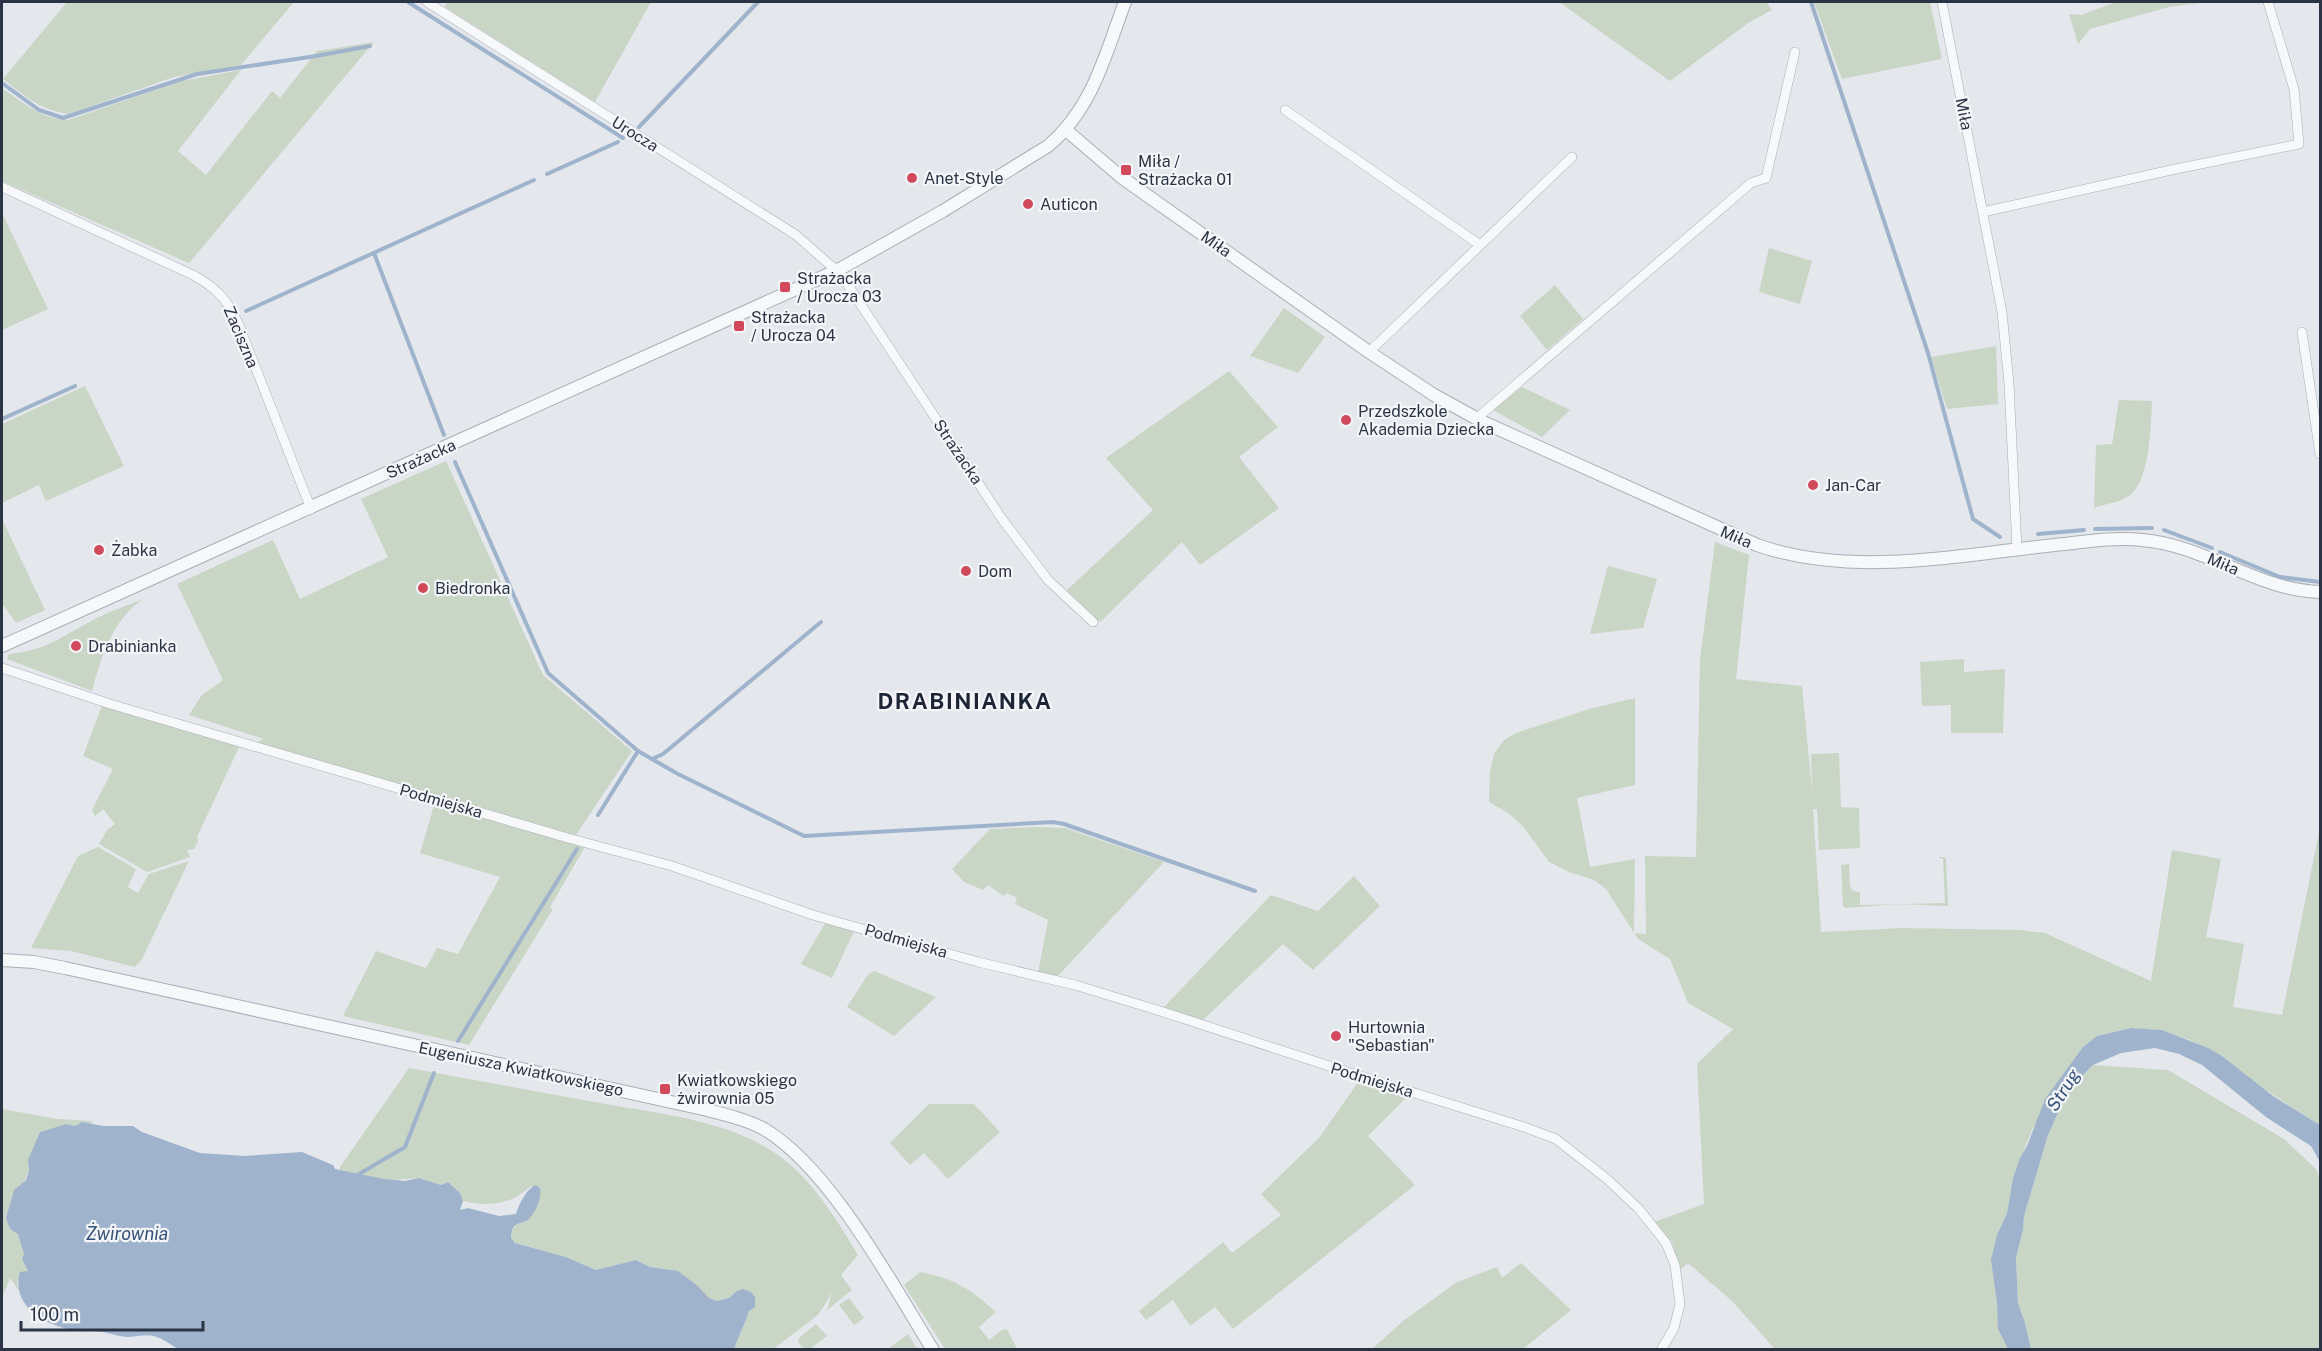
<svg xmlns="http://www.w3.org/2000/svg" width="2322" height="1351" font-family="'Public Sans',sans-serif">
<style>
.green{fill:#c9d6c5}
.water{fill:#9fb4cc}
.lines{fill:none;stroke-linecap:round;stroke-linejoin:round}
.stream{stroke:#9fb4cc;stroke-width:4}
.minor-casing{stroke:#a9aeb7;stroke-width:10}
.tertiary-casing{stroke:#a9aeb7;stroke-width:14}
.minor{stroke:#f7f8fa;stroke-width:9}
.tertiary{stroke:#f7f8fa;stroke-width:12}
.poi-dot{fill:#d1495b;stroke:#f4f6f9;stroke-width:2}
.labels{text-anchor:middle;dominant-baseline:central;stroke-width:4.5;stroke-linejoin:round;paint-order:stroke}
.street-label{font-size:16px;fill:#2b3445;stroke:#f4f6f9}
.poi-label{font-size:16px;fill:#2b3445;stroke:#f4f6f9;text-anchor:start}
.water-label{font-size:18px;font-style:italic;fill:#34527a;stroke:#f4f6f9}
.district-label{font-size:22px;font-weight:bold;letter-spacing:1.5px;fill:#1d2536;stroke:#f4f6f9}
</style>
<rect width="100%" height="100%" fill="#e4e7ec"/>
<g class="green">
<path d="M67,2h227l-53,63 -67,12 -105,37c-29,-4 -43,-17 -66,-35z"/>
<path d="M447,2h204l-56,100 -150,-95z"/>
<path d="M1559,2h207l6,8 -24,13 -78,58z"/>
<path d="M1814,2h116l12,57 -100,20z"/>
<path d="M2116,2h82l1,1 -30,4 -79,22 -12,15 -9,-30 12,1z"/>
<path d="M374,42l-185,221 -187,-82v-93c22,15 39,31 66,32l114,-39 59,-11 -63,81 28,24 66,-84 8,7 37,-47z"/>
<path d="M2,213l46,96 -46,21z"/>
<path d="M1769,248l43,13 -12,43 -41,-12z"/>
<path d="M1555,285l28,34 -36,31 -27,-34z"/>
<path d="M1284,308l41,29 -27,36 -48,-17z"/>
<path d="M1996,346l2,58 -51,5 -16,-52z"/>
<path d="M1229,371l49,56 -39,30 40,51 -79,57 -18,-23 -82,80 -33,-32 86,-80 -47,-52z"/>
<path d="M85,386l39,80 -78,35 -7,-16 -37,18v-79z"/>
<path d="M1522,387l48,23 -28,27 -49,-27z"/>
<path d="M2119,400l33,1c-1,22 -2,80 -22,94 -9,7 -25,9 -36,13l2,-63 16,-1z"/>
<path d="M446,461l97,214 89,76 -56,84 -320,-92 8,-4 -75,-24 12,-19 22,-16 -46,-96 96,-44 27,59 88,-42 -27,-58z"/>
<path d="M2,519l43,91 -29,13 -14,-20z"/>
<path d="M1715,542l34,13 -13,124 66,7 10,104 -1,-36 28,-1 2,54 18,1 1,40 -41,2 -2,-41h-4l8,123 81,-4 119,2 24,3 106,48 21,-131 49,9 -15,78 38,7 -11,63 49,8 38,-187v297l-70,-45 -28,-24 -33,-16 -27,-10 -31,-2 -34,8 -14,11 -9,13 -42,70 -19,48 -6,35 -10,22 1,94 10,20h-233l-43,-48 -44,-38 -8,7 -8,-28 -18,-20 50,-18 -7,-140 36,-35 -45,-26 -18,-44 -32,-20 -32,-50 -12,-9 -25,-8 -20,-10 -26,-36 -15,-13 -19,-11 1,-30 4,-18 10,-14 12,-7 73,-24 46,-11v87l-58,13 13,69 45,-8 -1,74 12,1 -1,-78 51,1 4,-197z"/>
<path d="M1608,566l49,13 -14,49 -53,6z"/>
<path d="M143,599c-30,20 -42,58 -51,92l-85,-32 2,-5c39,-4 53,-18 86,-35 15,-8 32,-13 48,-20z"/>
<path d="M1964,659v13l41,-3 -2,64h-52v-28l-29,1 -2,-44z"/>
<path d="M102,706l138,39 -43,92 1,4 -4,8 -7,1 3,7 -43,15 -48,-28 8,-14 8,-6 -12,-15 -8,7 -3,-6 21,-41 -30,-13z"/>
<path d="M435,802l150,45 -35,60 3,2 -84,136 -126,-29 33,-65 50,17 11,-20 21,6 42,-77 -80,-24z"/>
<path d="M1036,827l29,1 99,34 -108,116 -18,-5 10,-53 -33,-16 2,-6 -10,-5 -4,3 -15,-11 -5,5 -19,-8 -12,-13 38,-40z"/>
<path d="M98,847l38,22 -8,18 10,6 11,-19 40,-13 -47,98 -7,8 -64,-16 -40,-3 47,-92z"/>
<path d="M1939,857h5l2,2 2,47 -48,-2 -55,4 -2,-2 -2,-41 8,-1 1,22 3,5 7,1v13l85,-2 -2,-44z"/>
<path d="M1354,876l26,30 -67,64 -30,-26 -81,77 -38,-14 107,-112 47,16z"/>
<path d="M826,922l28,9 -22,47 -31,-14z"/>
<path d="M874,971l62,26 -42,39 -47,-29 20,-31z"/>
<path d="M2093,1065l75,5 116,69 32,30 4,9v171h-289l-6,-26 -7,-20 -2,-45 7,-28 1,-14 24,-81 13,-29 14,-23z"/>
<path d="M409,1068c65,12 131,24 197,36 55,10 118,16 166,47 38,24 63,66 86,104l-17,20 11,15 -25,20 5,-17 -14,22 -45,34h-39c4,-13 11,-24 15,-38l-12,-20 -8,7 -12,3 -8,-3 -11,-12 -20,-15 -28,-4 -14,-7 -40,10 -30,-13 -51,-14 -4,-5c1,-13 7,-15 18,-20l3,-32c-6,3 -10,8 -16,11 -16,9 -36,8 -53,4l-3,-8 -12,-11 -7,3 -22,-7 -24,2 -21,-2 -34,-8v-3z"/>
<path d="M1359,1081l48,16 -39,39 47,49 -182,144 -18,-22 -25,19 -17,-26 -27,20 -7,-9 84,-69 9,11 49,-38 -20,-21 58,-56z"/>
<path d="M929,1104h45l26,28 -52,47 -24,-26 -14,12 -20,-22z"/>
<path d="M2,1109l56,10 34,2 -1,4 -9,-3 -7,4 -9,-2 -26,8 -12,35 1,4 -7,15 -10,9 1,6 -7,17c4,10 6,9 12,16 4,5 5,14 6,20l-2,5 6,12 -11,11 2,9 -9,-13 -8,20z"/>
<path d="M1521,1263l50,47 -48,39h-151l31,-28 54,-39 40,-15 5,11z"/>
<path d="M920,1272c33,6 51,17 76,40l-17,15 10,13 13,-10 5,-1 10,20h-72l-41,-64z"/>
<path d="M849,1298l15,20 -10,7 -15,-20z"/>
<path d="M816,1324l11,12 -17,13h-6l-6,-7 1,-4z"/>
<path d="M908,1334l9,15h-29z"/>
</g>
<g class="water">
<path d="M2131,1028l31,2 46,18 14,8 51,40 47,29v37l-9,-16 -45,-29 -64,-52 -23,-11 -24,-6 -34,5 -28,12 -18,18 -14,23 -13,29 -24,81 -1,14 -7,28 2,45 7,20 6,26h-23l-10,-20 -1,-27 -6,-42 6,-25 10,-22 6,-35 7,-20 7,-12 18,-47 38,-52 14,-11z"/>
<path d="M82,1122l21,4h30l9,6 58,21 45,3 57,-4 31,13 2,4 49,10 21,2 14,-3 22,7 7,-3 12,11 3,8 -3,9 8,-2 31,8 17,-2c3,-10 11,-26 20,-29l4,3c2,9 -4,24 -11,31 -10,7 -17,1 -18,19l4,5 51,14 30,13 40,-10 14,7 28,4 20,15 11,12 8,3 12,-3 8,-7 6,-2 8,3 4,5v10l-6,4c-4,14 -11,25 -15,39h-555c-8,-6 -16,-11 -25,-14 -9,-2 -18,1 -27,1 -11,-1 -22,-6 -33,-6 -4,-1 -9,1 -14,0 -31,-3 -70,-23 -60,-59l8,-1 -6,-12 2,-5 -6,-20 -8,-5 -4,-11 8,-28 12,-10 3,-9 -1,-11 12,-28 26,-8 9,2z"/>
</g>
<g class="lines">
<g class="stream">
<path d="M408,2l215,136"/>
<path d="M1811,2l117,351 45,166 27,18"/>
<path d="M2,83l37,27 24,8 134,-44 119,-18 54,-10"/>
<path d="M639,127l119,-125"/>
<path d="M547,174l71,-32"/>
<path d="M374,253l70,182"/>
<path d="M246,311l288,-131"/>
<path d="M2,419l73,-33"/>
<path d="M455,462l93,211 90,78"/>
<path d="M2095,529l57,-1"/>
<path d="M2164,530l48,18"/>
<path d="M2038,534l46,-4"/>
<path d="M2220,552l60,25 40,5"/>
<path d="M652,759l11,-5 158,-132"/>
<path d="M598,815l40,-64 40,23 126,62 249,-14 11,2 191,67"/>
<path d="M458,1041l119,-192"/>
<path d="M359,1174l46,-27 29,-74"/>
</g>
<defs>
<g id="minor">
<path d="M427,2l369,233 34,30 8,5 164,249 46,61 45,42"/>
<path d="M1942,2l60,310 7,72 8,165"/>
<path d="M1285,110l195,135"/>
<path d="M2,187l191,88c26,14 36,27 47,53l71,181"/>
<path d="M1983,212l188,-42 128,-26 -5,-55 -26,-87"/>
<path d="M2302,332l18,122"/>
<path d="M1369,352l203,-195"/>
<path d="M1477,418l274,-235 15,-5 29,-126"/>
<path d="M2,668l108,36 458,134 104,28 141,49 165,47 97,23 82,25 203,66 164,51 32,12 51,40 32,30 27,34 9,22 5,39 -6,24 -13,22"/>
</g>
<g id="tertiary">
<path d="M1066,130l55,47 248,175 65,43 49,27 274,123c94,33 202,10 298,0 29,-3 58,-8 87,-5 63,5 114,50 178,52"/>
<path d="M2,646l836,-376 105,-59 105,-65c45,-38 57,-91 77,-144"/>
<path d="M2,960l32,2 31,6 638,141c20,5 42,10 61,20 66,39 128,155 169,221"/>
</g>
</defs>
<use href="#minor" class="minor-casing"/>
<use href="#tertiary" class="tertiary-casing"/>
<use href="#minor" class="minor"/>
<use href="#tertiary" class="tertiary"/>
</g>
<g class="poi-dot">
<rect x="1120" y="164" width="12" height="12" rx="3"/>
<circle cx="912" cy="178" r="6"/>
<circle cx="1028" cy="204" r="6"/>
<rect x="779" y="281" width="12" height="12" rx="3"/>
<rect x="733" y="320" width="12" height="12" rx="3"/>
<circle cx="1346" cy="420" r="6"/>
<circle cx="1813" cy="485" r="6"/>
<circle cx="99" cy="550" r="6"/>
<circle cx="966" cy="571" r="6"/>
<circle cx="423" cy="588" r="6"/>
<circle cx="76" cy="646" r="6"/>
<circle cx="1336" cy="1036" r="6"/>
<rect x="659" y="1083" width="12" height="12" rx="3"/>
</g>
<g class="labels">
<g class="street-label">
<text transform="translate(1964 114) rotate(79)">Miła</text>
<text transform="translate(635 134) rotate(32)">Urocza</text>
<text transform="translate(1216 244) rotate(35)">Miła</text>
<text transform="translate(241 337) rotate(67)">Zaciszna</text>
<text transform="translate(958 452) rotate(56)">Strażacka</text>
<text transform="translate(421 459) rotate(-24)">Strażacka</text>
<text transform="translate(1736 537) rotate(23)">Miła</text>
<text transform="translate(2223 564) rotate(23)">Miła</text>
<text transform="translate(441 801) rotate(16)">Podmiejska</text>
<text transform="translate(906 941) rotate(16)">Podmiejska</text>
<text transform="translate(521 1069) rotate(12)">Eugeniusza Kwiatkowskiego</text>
<text transform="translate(1372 1080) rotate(17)">Podmiejska</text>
</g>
<g class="poi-label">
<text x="1138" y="161">Miła /<tspan x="1138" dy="18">Strażacka 01</tspan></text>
<text x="924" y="178">Anet-Style</text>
<text x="1040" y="204">Auticon</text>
<text x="797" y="278">Strażacka<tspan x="797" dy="18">/ Urocza 03</tspan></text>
<text x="751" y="317">Strażacka<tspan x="751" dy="18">/ Urocza 04</tspan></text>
<text x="1358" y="411">Przedszkole<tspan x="1358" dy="18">Akademia Dziecka</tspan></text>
<text x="1825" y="485">Jan-Car</text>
<text x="111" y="550">Żabka</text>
<text x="978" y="571">Dom</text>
<text x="435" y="588">Biedronka</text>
<text x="88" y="646">Drabinianka</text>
<text x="1348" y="1027">Hurtownia<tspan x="1348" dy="18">"Sebastian"</tspan></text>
<text x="677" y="1080">Kwiatkowskiego<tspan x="677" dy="18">żwirownia 05</tspan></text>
</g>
<g class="water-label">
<text transform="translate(2063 1090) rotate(-57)">Strug</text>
<text x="127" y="1233">Żwirownia</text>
</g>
<g class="district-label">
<text x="965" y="701">DRABINIANKA</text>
</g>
</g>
<rect width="2322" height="1351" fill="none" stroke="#2b3445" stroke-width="6"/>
<path d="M21 1321v9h182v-9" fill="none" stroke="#2b3445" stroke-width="3"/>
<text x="30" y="1321" font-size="18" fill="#2b3445" stroke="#f4f6f9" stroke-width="4.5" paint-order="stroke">100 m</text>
</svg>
